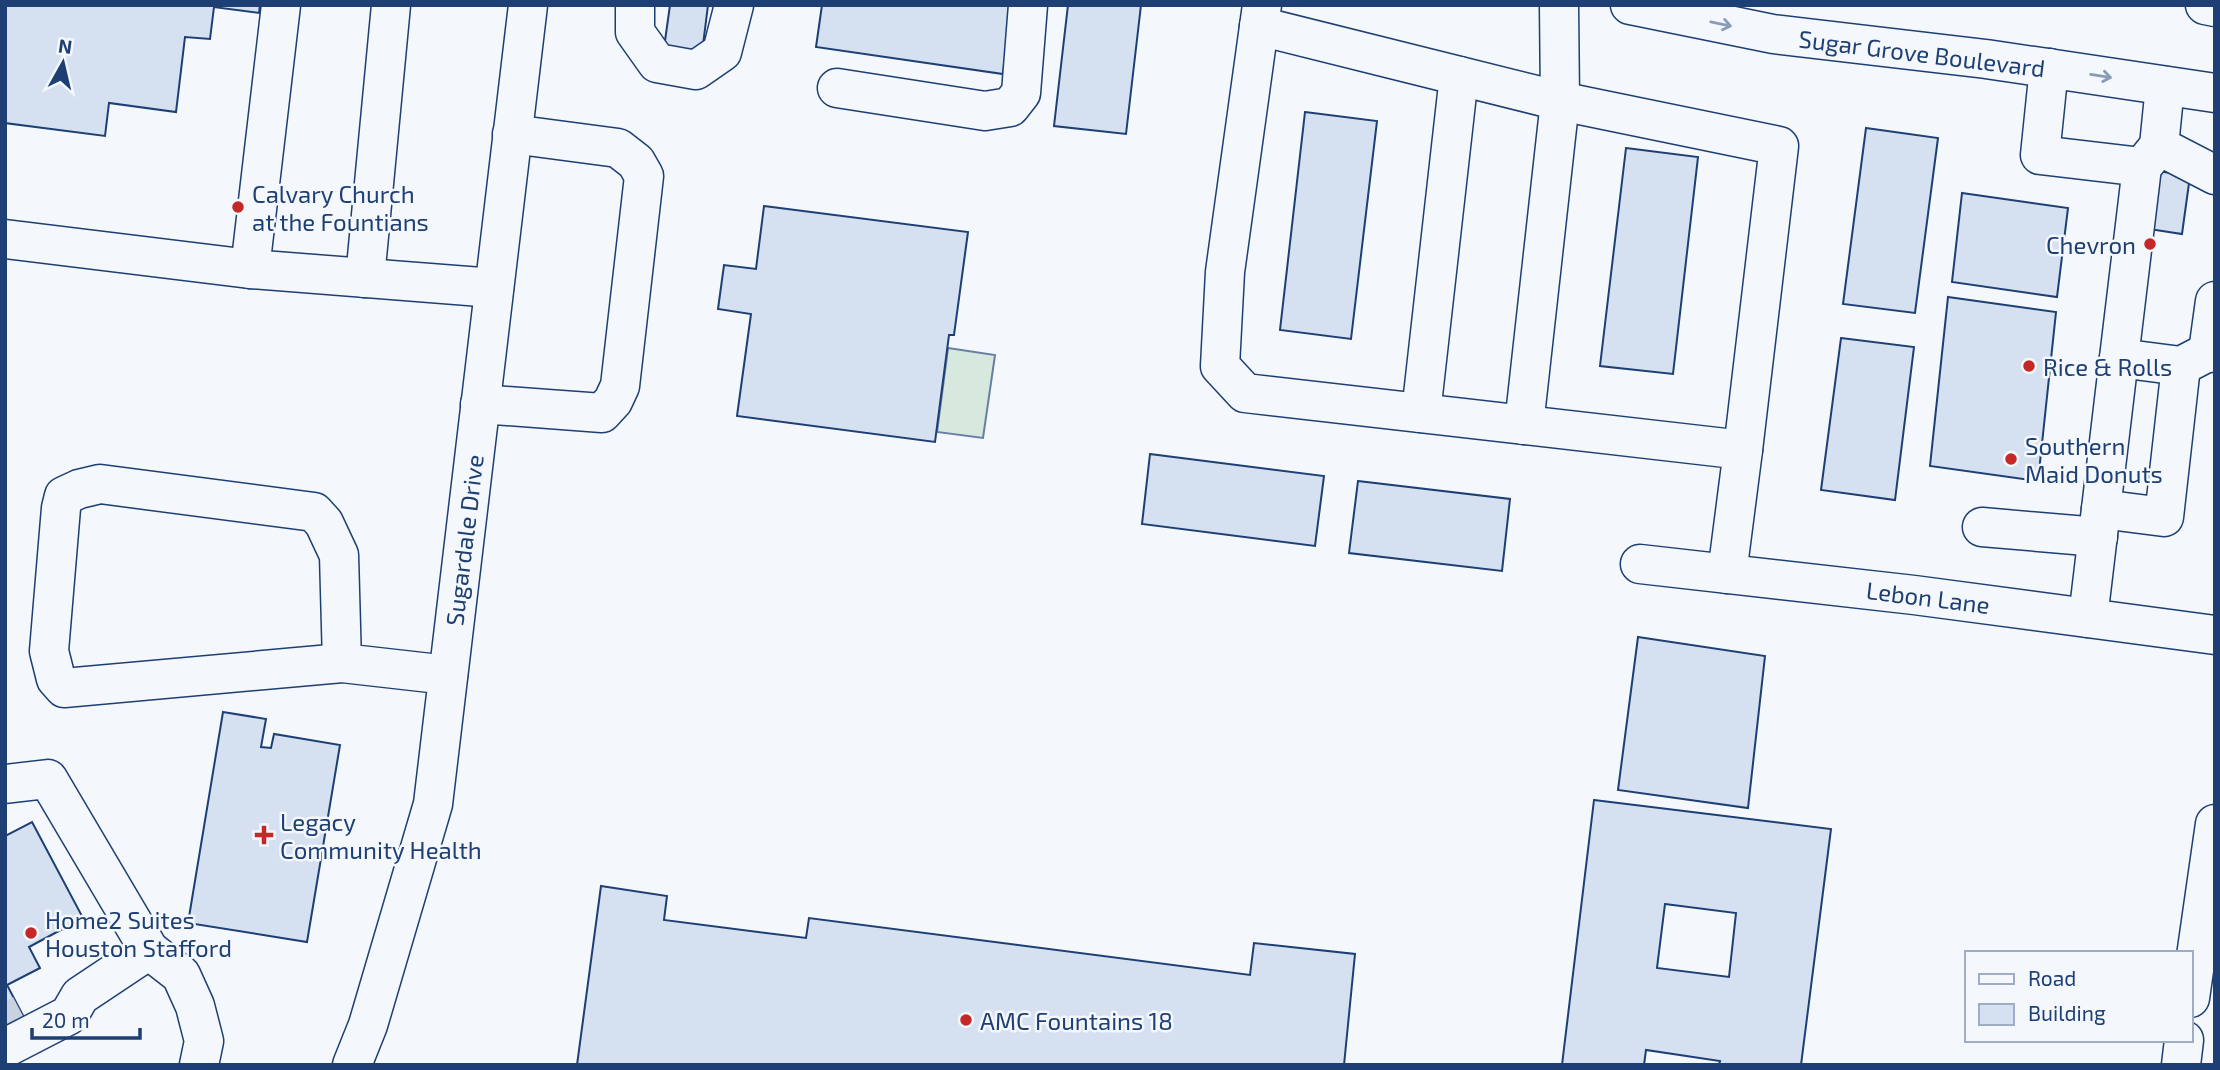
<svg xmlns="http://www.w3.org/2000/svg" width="2220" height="1070" font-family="'Exo 2',sans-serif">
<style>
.green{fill:#d7e8df;stroke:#687fa3;stroke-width:2}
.building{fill:#d5e0f0;stroke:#1d3f73;stroke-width:2;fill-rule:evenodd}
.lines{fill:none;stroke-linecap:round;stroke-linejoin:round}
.minor-tunnel{stroke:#c9d2e0;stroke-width:38;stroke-dasharray:38 19;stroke-linecap:butt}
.minor-casing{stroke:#1d3f73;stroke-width:41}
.major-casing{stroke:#1d3f73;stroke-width:41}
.minor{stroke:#f4f7fb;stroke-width:38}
.major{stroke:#f4f7fb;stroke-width:38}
.oneway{stroke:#889bb7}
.poi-dot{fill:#c62828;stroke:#f4f7fb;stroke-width:2.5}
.labels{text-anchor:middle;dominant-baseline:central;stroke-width:5;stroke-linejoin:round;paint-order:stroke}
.street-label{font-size:24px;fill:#1d3f73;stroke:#f4f7fb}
.poi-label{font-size:24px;fill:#1d3f73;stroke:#f4f7fb;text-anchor:start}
</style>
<rect width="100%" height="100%" fill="#f4f7fb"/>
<path class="green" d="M948,348l47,7 -12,83 -46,-6z"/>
<g class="building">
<path d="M5,5h255l-1,8 -45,-6 -4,32 -25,-2 -9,75 -67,-9 -4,33 -100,-13z"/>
<path d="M670,5h38l-6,48 -38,-5z"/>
<path d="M822,5h191l-10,69 -187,-27z"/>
<path d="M1068,5h73l-15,129 -72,-8z"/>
<path d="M1305,112l72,9 -26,218 -71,-9z"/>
<path d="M1866,128l72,10 -23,175 -72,-9z"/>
<path d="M1626,148l72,9 -25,217 -73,-8z"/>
<path d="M2158,171l32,5 -8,58 -33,-5z"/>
<path d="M1962,193l106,15 -11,89 -105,-15z"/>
<path d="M764,206l204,26 -14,103h-5l-14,107 -198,-26 14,-102 -33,-5 6,-44 32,4z"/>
<path d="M1948,297l108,15 -18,169 -108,-15z"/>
<path d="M1841,338l73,9 -19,153 -74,-10z"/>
<path d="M1150,454l174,22 -9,70 -173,-22z"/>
<path d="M1358,481l152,18 -8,72 -153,-18z"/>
<path d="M1638,637l127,19 -17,152 -130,-18z"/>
<path d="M223,712l43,7 -5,28 10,1 3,-14 66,11 -33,197 -119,-19z"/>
<path d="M1594,800l237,29 -30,236h-82l1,-4 -74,-11 -2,15h-82zM1665,904l71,9 -7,64 -72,-9z"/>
<path d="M32,822l51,96 -54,29 11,21 -33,17 21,40 -23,12v-201z"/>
<path d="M601,886l66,10 -3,24 142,18 3,-20 441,57 4,-32 101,11 -11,111h-767z"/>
</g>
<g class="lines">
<path class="minor-tunnel" d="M5,1023l17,-9"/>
<defs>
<g id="minor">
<path d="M281,5l-31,264 244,19"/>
<path d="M635,5v27l22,31 39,7 26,-18 12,-47"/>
<path d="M1262,5l-37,267 -5,94 25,27 498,57 -16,124"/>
<path d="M1630,5l143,29 213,25 229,34"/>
<path d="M2205,5l10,2"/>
<path d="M1259,26l301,75 219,45 -36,304"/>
<path d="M2049,68l-9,87 102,12"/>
<path d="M2165,86l-6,60 56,29"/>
<path d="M837,88l148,23 25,-4 11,-14 7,-88"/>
<path d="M5,239l245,30"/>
<path d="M365,278l26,-273"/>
<path d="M2215,301l-7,51 7,1"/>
<path d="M2119,358l23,-191 17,-21"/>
<path d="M480,404l122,9 11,-12 7,-15 24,-210 -8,-14 -18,-14 -106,-14"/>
<path d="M1421,413l38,-337"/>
<path d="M1524,425l36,-324 -1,-96"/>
<path d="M2101,509l63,8 17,-151"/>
<path d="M1982,527l116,10"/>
<path d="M1640,564l274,31 301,40"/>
<path d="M2088,618l31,-260 62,8 27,-14"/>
<path d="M342,663l-3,-108 -15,-32 -10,-11 -214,-28 -21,5 -15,7 -3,12 -12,143 7,28 8,9 278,-25 106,12"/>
<path d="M5,784l43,-5 101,171 32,25 14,31 9,35 -5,24"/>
<path d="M5,1048l64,-33 11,-19 69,-46"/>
<path d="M352,1065l16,-40 65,-221 95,-799"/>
</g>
<g id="major">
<path d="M2190,998l25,-174"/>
<path d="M2181,1065l3,-25"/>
</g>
</defs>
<use href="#minor" class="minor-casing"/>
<use href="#major" class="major-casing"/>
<use href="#minor" class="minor"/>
<use href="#major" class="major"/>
</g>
<defs><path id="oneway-shaft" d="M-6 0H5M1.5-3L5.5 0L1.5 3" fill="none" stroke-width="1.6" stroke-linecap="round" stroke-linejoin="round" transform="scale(1.75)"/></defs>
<g class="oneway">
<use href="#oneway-shaft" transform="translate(1721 24) rotate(12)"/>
<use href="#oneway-shaft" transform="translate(2101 76) rotate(9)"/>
</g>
<g class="poi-dot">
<circle cx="238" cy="207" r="7"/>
<circle cx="2150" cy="244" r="7"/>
<circle cx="2029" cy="366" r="7"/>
<circle cx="2011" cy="459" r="7"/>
<path d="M260.5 824.5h7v7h7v7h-7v7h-7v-7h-7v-7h7z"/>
<circle cx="31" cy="933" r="7"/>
<circle cx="966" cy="1020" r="7"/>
</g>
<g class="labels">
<g class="street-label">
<text transform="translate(1922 53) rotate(7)">Sugar Grove Boulevard</text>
<text transform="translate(464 540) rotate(-83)">Sugardale Drive</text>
<text transform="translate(1928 597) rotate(7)">Lebon Lane</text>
</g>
<g class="poi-label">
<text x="252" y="193">Calvary Church<tspan x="252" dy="28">at the Fountians</tspan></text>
<text x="2136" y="244" text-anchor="end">Chevron</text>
<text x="2043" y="366">Rice &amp; Rolls</text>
<text x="2025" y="445">Southern<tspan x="2025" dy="28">Maid Donuts</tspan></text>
<text x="280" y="821">Legacy<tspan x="280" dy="28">Community Health</tspan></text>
<text x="45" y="919">Home2 Suites<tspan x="45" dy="28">Houston Stafford</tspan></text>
<text x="980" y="1020">AMC Fountains 18</text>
</g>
</g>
<rect width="2220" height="1070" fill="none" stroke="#1d3f73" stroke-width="14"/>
<rect x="1965" y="951" width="228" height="91" fill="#f4f7fb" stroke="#9eadc5" stroke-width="2"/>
<rect x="1979" y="974" width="35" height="10" fill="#f4f7fb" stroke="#9eadc5" stroke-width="2"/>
<text x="2028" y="986" font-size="21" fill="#1d3f73">Road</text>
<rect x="1979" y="1004" width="35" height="21" fill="#d5e0f0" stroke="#9eadc5" stroke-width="2"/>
<text x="2028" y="1021" font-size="21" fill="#1d3f73">Building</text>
<g transform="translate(63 63) rotate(8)" stroke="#f4f7fb" stroke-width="5" paint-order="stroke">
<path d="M0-5L12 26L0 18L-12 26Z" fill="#1d3f73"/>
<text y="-10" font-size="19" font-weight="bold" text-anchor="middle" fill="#1d3f73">N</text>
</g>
<path d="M32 1028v10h108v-10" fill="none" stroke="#1d3f73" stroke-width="3.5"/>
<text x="42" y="1028" font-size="21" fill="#1d3f73" stroke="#f4f7fb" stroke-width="5" paint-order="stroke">20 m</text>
</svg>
